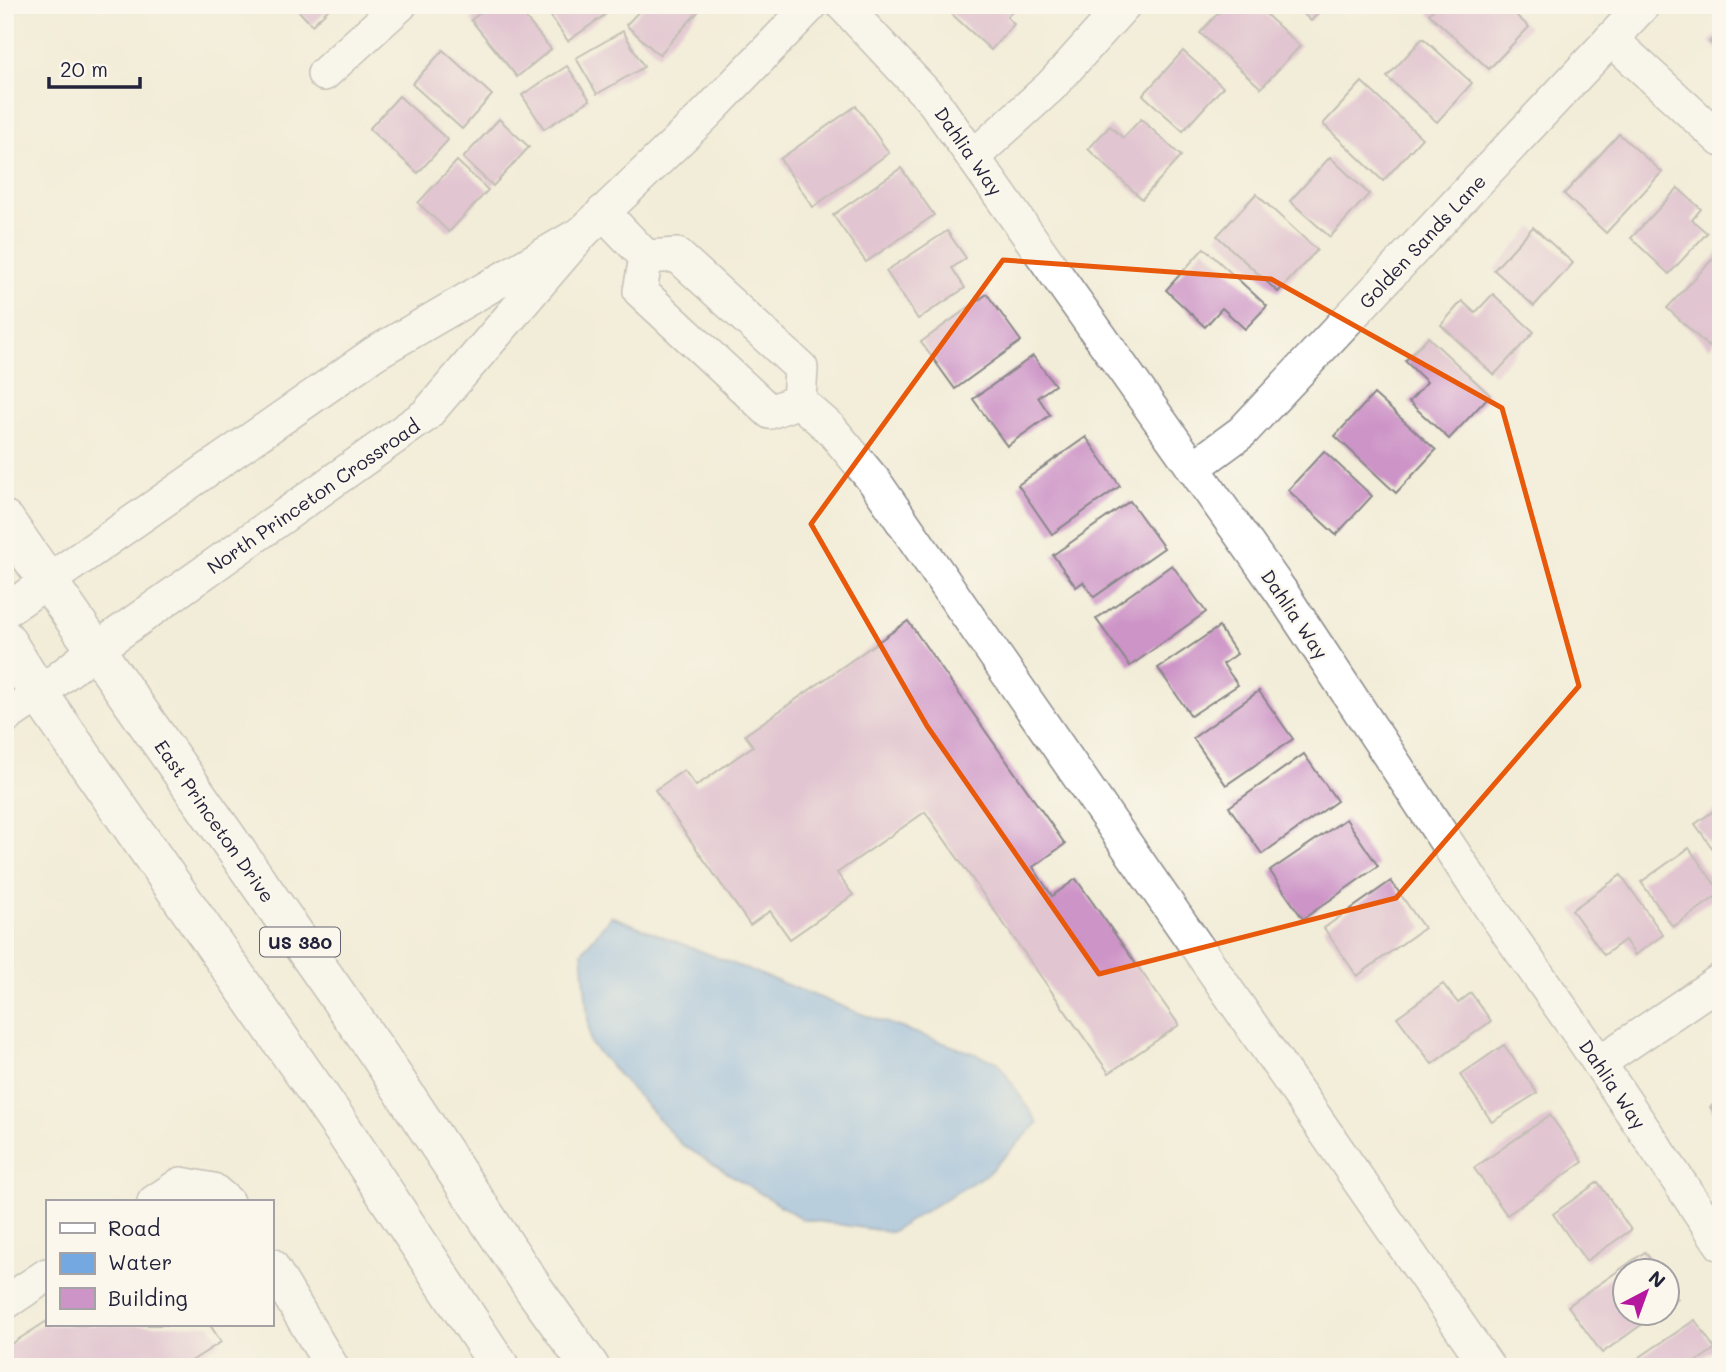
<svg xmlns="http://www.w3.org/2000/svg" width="1726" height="1372" font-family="Mali,sans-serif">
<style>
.water{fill:#73a8e1;stroke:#4a658e;stroke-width:2}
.building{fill:#cd94c7}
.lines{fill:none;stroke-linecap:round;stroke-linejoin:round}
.minor-casing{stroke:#8a888a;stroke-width:36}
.highway-casing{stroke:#8a888a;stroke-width:41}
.minor{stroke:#fff;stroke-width:33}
.highway{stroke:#fff;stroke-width:38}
.marked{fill:none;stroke:#e8590c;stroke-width:5;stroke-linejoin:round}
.labels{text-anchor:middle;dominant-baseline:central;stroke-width:5;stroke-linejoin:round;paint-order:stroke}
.shield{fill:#fbf7ec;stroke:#636270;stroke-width:2}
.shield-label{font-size:18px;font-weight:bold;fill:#22223b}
.street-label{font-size:19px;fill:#22223b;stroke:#fbf7ec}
</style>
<rect width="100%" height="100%" fill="#fbf7ec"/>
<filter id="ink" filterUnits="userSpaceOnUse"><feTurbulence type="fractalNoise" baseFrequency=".0143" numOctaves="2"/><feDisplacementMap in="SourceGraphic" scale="14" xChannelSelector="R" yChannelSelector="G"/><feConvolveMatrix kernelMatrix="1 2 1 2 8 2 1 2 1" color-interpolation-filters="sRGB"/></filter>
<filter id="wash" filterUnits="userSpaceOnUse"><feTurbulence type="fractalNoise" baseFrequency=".00686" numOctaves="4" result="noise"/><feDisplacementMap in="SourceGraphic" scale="28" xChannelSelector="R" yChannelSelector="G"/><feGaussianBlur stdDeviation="1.57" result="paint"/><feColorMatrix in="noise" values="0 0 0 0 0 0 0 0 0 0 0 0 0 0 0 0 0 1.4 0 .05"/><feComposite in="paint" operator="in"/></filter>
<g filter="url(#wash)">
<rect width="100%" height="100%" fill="#f2edd8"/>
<path class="water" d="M611,916l248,97 139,49 40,61 -50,50 -97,59 -89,-13 -121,-75 -91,-101 -8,-91z"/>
<g id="blocks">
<g class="building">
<path d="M293,5h40l-21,20z"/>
<path d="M490,5h25l36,44 -34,28 -46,-57z"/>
<path d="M543,5h56l7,9 -38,27z"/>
<path d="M645,5h59l-45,50 -33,-30z"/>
<path d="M942,5h76l-11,12 7,7 -23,26z"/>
<path d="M1225,5h31l44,41 -39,42 -61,-55z"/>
<path d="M1294,5h31l-14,16z"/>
<path d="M1437,5h68l24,22 -40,42 -60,-55z"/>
<path d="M1721,30v23l-12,-11z"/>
<path d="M623,31l21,36 -47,27 -21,-36z"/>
<path d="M1423,38l49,45 -35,39 -50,-45z"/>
<path d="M443,50l49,45 -30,34 -50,-45z"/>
<path d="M1183,51l40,36 -40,44 -40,-36z"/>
<path d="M567,66l23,34 -46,29 -22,-34z"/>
<path d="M1362,82l60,56 -39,43 -60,-57z"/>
<path d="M399,96l49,44 -30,33 -49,-44z"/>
<path d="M856,106l33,47 -76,54 -33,-48z"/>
<path d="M499,119l30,28 -36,39 -30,-28z"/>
<path d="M1141,119l40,37 -39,43 -54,-50 22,-23 13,12z"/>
<path d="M1619,134l43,38 -56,61 -42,-39z"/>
<path d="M1330,157l39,37 -39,43 -40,-36z"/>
<path d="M457,161l31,29 -39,42 -31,-29z"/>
<path d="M901,168l33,47 -68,47 -33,-47z"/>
<path d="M1678,188l23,21 -9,11 15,13 -38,41 -38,-36z"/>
<path d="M1256,194l61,56 -39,42 -61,-56z"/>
<path d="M1533,227l40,36 -39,43 -40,-36z"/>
<path d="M947,231l19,27 -14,10 13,20 -47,31 -32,-48z"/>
<path d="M1204,248l63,58 -22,23 -23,-21 -17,19 -39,-37z"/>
<path d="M1721,250v84l-12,13 -42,-39z"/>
<path d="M987,294l34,47 -66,48 -34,-47z"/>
<path d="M1493,294l41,38 -40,43 -53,-50 21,-24 13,12z"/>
<path d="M1428,337l62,58 -41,44 -40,-37 18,-20 -22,-21z"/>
<path d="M1033,356l22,29 -17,12 12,18 -43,31 -34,-47z"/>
<path d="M1374,394l62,56 -40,43 -61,-57z"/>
<path d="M1086,437l34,49 -68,48 -34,-49z"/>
<path d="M1324,451l48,45 -36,39 -48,-45z"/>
<path d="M1130,501l34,47 -70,49 -11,-15 -7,5 -23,-32z"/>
<path d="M1172,565l34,47 -76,54 -34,-47z"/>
<path d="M908,621l157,223 -32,23 19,29 24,-17 103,146 -70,48 -184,-261 -88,61 16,22 -63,44 -20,-28 -20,14 -95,-135 29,-20 12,16 57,-40 -8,-11z"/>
<path d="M1219,627l18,27 -14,10 15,21 -47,31 -33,-48z"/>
<path d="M1259,691l34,48 -67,46 -33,-47z"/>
<path d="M1304,754l33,47 -75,53 -33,-47z"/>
<path d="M1721,806v54l-26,-36z"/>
<path d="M1346,819l32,47 -75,53 -33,-48z"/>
<path d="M1689,848l32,45 -48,34 -32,-45z"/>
<path d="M1621,875l42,60 -28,20 -10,-15 -21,15 -32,-45z"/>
<path d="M1391,881l33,47 -67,48 -33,-48z"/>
<path d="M1443,984l15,19 13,-10 20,28 -59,43 -35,-47z"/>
<path d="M1504,1045l33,48 -45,29 -32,-47z"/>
<path d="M1721,1099v24l-11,-16z"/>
<path d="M1550,1115l33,47 -76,53 -33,-47z"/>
<path d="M1598,1182l33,48 -45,31 -33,-47z"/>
<path d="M1645,1252l13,18h-34v42h35l-57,41 -34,-47z"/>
<path d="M1666,1283l12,16 -12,8z"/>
<path d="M1695,1320l20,29 -27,18h-63z"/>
<path d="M47,1321v4h163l11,17 -39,25h-177v-19z"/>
</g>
</g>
</g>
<g filter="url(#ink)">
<use href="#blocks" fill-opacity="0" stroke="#8a888a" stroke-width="2"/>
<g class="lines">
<defs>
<g id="minor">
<path d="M843,5l91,97 348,491 194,294 102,145 143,212"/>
<path d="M1611,39l110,101"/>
<path d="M324,74l76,-69"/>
<path d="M973,157l78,-71 73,-81"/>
<path d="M603,212l43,45"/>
<path d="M583,232l124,-119 104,-108"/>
<path d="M646,257l-6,34 130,121 29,-11"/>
<path d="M646,257l31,-2 124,113 -2,33"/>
<path d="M799,401l32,28 44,53 613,885"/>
<path d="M1193,468l49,-36 401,-427"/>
<path d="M5,611l370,-258 208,-121 -157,183 -331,235 -56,44 -34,23"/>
<path d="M1599,1063l122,-83"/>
<path d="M154,1202l27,-18 32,6 14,12"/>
<path d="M271,1265l61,102"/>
<path d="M5,1303l42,-28"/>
</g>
<g id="highway">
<path d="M5,520l372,532 157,237 56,78"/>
<path d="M5,639l34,55 303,434 158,239"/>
</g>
</defs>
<use href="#minor" class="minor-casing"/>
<use href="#highway" class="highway-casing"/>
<use href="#minor" class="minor"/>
<use href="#highway" class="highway"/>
</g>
</g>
<path d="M0 0H1726V1372H0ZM1003,260l268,19 231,129 77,278 -183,212 -297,76 -172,-248 -116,-202z" fill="#f2edd8" fill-opacity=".55" fill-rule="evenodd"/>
<path class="marked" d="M1003,260l268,19 231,129 77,278 -183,212 -297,76 -172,-248 -116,-202z"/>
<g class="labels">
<rect class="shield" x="260" y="927.5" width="80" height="29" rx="5"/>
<g class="shield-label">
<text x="300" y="942">US 380</text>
</g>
<g class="street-label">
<text transform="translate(969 151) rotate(55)">Dahlia Way</text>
<text transform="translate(1422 241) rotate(-47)">Golden Sands Lane</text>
<text transform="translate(313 496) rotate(-35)">North Princeton Crossroad</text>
<text transform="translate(1295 614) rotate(56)">Dahlia Way</text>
<text transform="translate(215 821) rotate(55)">East Princeton Drive</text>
<text transform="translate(1613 1084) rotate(56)">Dahlia Way</text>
</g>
</g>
<rect width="1726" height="1372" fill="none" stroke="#fbf7ec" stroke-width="28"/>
<rect x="46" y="1200" width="228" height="126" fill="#fbf7ec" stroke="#a4a2a5" stroke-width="2"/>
<rect x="60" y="1223" width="35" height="10" fill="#ffffff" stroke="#a4a2a5" stroke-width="2"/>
<text x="108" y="1236" font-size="21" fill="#22223b">Road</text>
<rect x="60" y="1253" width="35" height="21" fill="#73a8e1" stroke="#a4a2a5" stroke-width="2"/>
<text x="108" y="1270" font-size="21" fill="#22223b">Water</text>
<rect x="60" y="1288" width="35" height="21" fill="#cd94c7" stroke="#a4a2a5" stroke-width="2"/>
<text x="108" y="1306" font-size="21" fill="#22223b">Building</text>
<g transform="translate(1646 1292) rotate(41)"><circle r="33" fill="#fbf7ec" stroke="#a4a2a5" stroke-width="2"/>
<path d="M0-5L12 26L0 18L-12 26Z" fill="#b5179e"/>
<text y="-10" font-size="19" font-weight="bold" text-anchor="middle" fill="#22223b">N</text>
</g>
<path d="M49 77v10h91v-10" fill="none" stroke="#22223b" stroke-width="3.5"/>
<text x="60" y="77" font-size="21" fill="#22223b" stroke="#fbf7ec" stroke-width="5" paint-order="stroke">20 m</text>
</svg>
